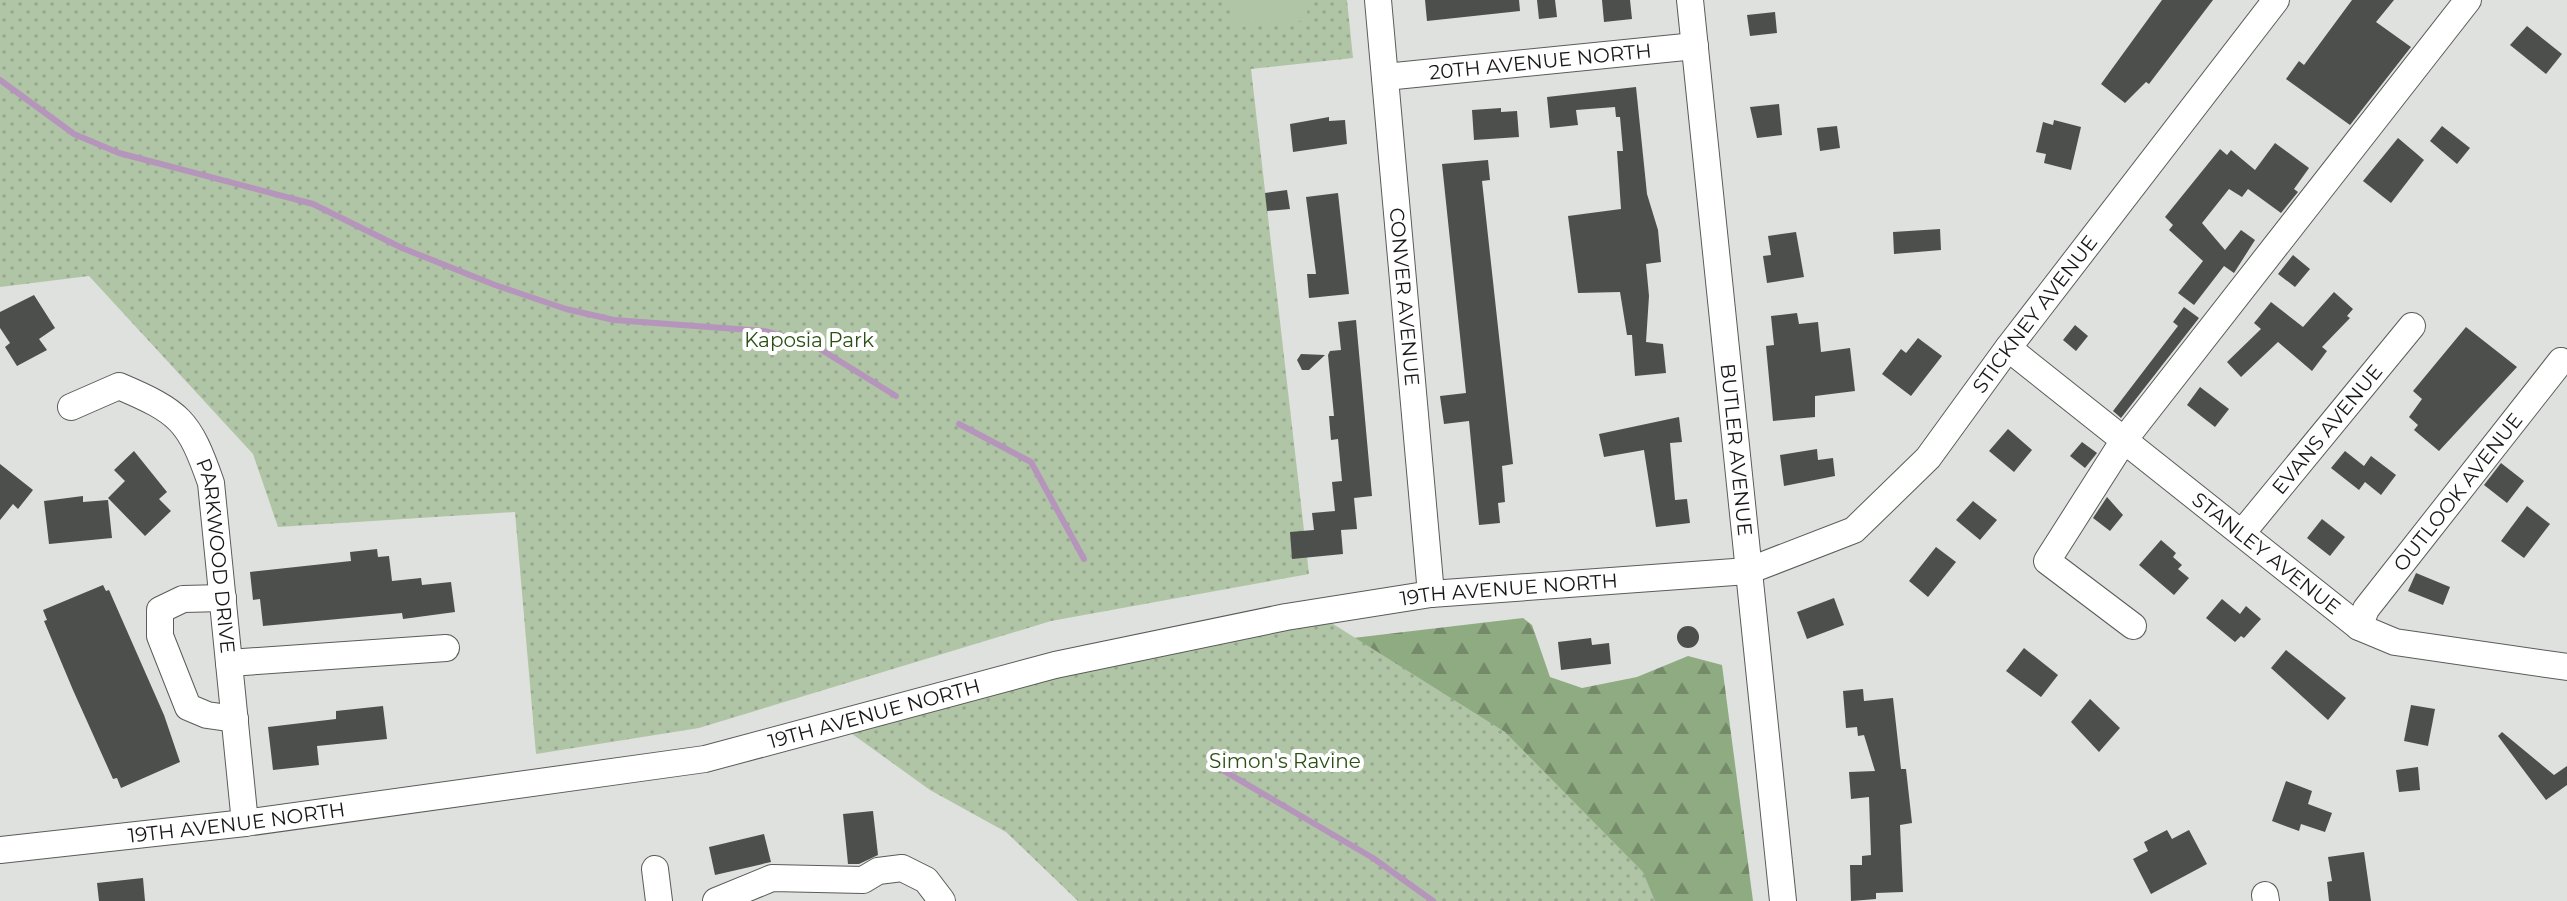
<svg xmlns="http://www.w3.org/2000/svg" width="2567" height="901" font-family="Montserrat,sans-serif">
<style>
.forest{fill:url(#forest-firs)}
.park{fill:url(#park-dots)}
.pitch{fill:#b0c5a6}
.lines{fill:none;stroke-linecap:round;stroke-linejoin:round}
.stream{stroke:#b595bb;stroke-width:6}
.building{fill:#4c4f4b}
.minor-casing{stroke:#595c58;stroke-width:28}
.minor{stroke:#fff;stroke-width:26}
.labels{text-anchor:middle;dominant-baseline:central;stroke-width:8;stroke-linejoin:round;paint-order:stroke}
.street-label{font-size:20px;fill:#171817;stroke:#fff}
.park-label{font-size:20px;fill:#2c5016;stroke:#fff}
</style>
<defs>
<pattern id="forest-firs" width="22" height="20" patternUnits="userSpaceOnUse" patternTransform="scale(2)"><rect width="22" height="20" fill="#8fab82"/><path d="M5 1l3.5 6h-7zM16 11l3.5 6h-7z" fill="#748a69"/></pattern>
<pattern id="park-dots" width="8" height="8" patternUnits="userSpaceOnUse" patternTransform="scale(2)"><rect width="8" height="8" fill="#b0c5a6"/><path d="M2 2h.1M6 6h.1" fill="none" stroke="#97a88e" stroke-width="1.8" stroke-linecap="round"/></pattern>
</defs>
<rect width="100%" height="100%" fill="#dee1dd"/>
<path class="forest" d="M1523,618l9,7 18,52 32,11 55,-11 51,-21 34,9 31,236h-199l-321,-249z"/>
<g class="park">
<path d="M0,0h1347l6,58 -102,11 58,505 -258,47 -352,107 -163,26 -21,-242 -237,15 -25,-73 -164,-178 -89,11z"/>
<path d="M1314,612l191,120 138,140 12,29h-577l-72,-69 -76,-42 -93,-67z"/>
</g>
<path class="pitch" d="M1230,0h76l2,20 -75,8z"/>
<g class="lines">
<g class="stream">
<path d="M0,80l74,54 45,19 194,51 89,44 93,37 71,24 48,11 150,11 48,13 84,52"/>
<path d="M959,424l72,38 53,97"/>
<path d="M1212,764l161,94 60,43"/>
</g>
</g>
<g class="building">
<path d="M1425,0h94l1,11 -93,10z"/>
<path d="M1537,0h18l2,17 -18,2z"/>
<path d="M1602,0h28l2,19 -28,3z"/>
<path d="M2162,0h51l-64,84 -3,-2 -21,21 -24,-19z"/>
<path d="M2352,0h42l-18,22 35,25 -61,78 -64,-46 13,-18 5,4z"/>
<path d="M1775,12l2,21 -27,3 -3,-21z"/>
<path d="M2527,26l35,28 -16,20 -36,-29z"/>
<path d="M1636,87l11,107 11,36 3,32 -15,2 3,32 -3,46 17,2 3,29 -31,3 -3,-41h-5l-7,-43 -42,1 -10,-77 53,-7 -4,-58h6l-3,-34h-4l-1,-10 -39,3 2,15 -28,3 -3,-31z"/>
<path d="M1779,104l3,31 -25,3 -7,-31z"/>
<path d="M1501,108v4l16,-1 2,26 -45,3 -2,-30z"/>
<path d="M1329,117v4l16,-1 2,24 -54,8 -3,-28z"/>
<path d="M2054,120l27,7 -10,43 -27,-7 2,-9 -10,-2 7,-30 10,3z"/>
<path d="M1837,126l3,22 -20,3 -3,-23z"/>
<path d="M2442,126l28,22 -13,16 -27,-23z"/>
<path d="M2398,138l26,22 -33,43 -28,-22z"/>
<path d="M2275,143l34,25 -15,21 4,3 -17,21 -33,-24 -6,8 -13,-8 -27,34 23,27 16,-20 14,10 -21,33 -10,-7 -30,39 -16,-12 25,-32 -34,-31 4,-5 -8,-8 55,-68 7,6 4,-5 24,20z"/>
<path d="M1488,160l2,20 -8,1 31,283 -11,2 3,36 -7,1 2,20 -21,2 -10,-104 -25,3 -4,-28 26,-3 -24,-229z"/>
<path d="M1287,190l3,19 -23,2 -2,-18z"/>
<path d="M1338,193l11,101 -40,4 -2,-24h9l-10,-77z"/>
<path d="M1940,229l1,21 -47,4 -1,-22z"/>
<path d="M1796,232l8,45 -37,6 -4,-27 8,-1 -3,-19z"/>
<path d="M2293,255l17,14 -15,18 -17,-13z"/>
<path d="M2334,292l19,17 -6,7 3,2 -28,29 5,4 -15,20 -34,-29 -37,35 -14,-15 34,-33 -7,-6 17,-21 32,25z"/>
<path d="M34,295l21,33 -16,11 8,11 -30,16 -12,-19 5,-4 -10,-15v-16z"/>
<path d="M2184,307l15,11 -78,100 -8,-7 65,-85 -5,-4z"/>
<path d="M1797,313l2,11 19,-2 3,30 29,-4 5,43 -40,5v21l-42,4 -7,-75 8,-1 -3,-29z"/>
<path d="M1356,320l16,176 -18,2 3,31 -16,1 2,24 -51,5 -2,-27 24,-2 -2,-17 23,-2 -3,-29 10,-1 -4,-42 -7,1 -2,-24h5l-6,-61 2,-4 11,-1 -3,-28z"/>
<path d="M2075,325l13,11 -12,15 -13,-11z"/>
<path d="M2466,327l51,40 -78,84 -25,-21 4,-5 -9,-8 13,-18 -9,-8z"/>
<path d="M1918,338l24,18 -31,40 -29,-22 19,-25 5,4z"/>
<path d="M1301,354l24,1 -16,15h-7l-5,-10z"/>
<path d="M2200,387l29,22 -14,18 -28,-22z"/>
<path d="M1679,417l3,25 -12,1 5,57 12,-1 3,24 -34,4 -12,-77 -40,7 -5,-23z"/>
<path d="M2008,429l24,21 -18,22 -25,-21z"/>
<path d="M2082,442l15,11 -12,15 -15,-12z"/>
<path d="M1817,449l1,11 15,-2 2,18 -51,10 -4,-31z"/>
<path d="M134,451l33,41 -8,7 12,12 -26,25 -37,-38 17,-17 -11,-11z"/>
<path d="M2345,451l19,15 7,-10 25,19 -15,20 -16,-13 -6,8 -28,-22z"/>
<path d="M2501,463l23,18 -17,22 -23,-18z"/>
<path d="M0,464l33,26 -15,19 -5,-5 -13,16z"/>
<path d="M83,496v6l25,-2 4,38 -63,6 -5,-43z"/>
<path d="M2107,497l16,18 -13,16 -17,-13z"/>
<path d="M1973,501l24,19 -17,20 -24,-20z"/>
<path d="M2527,506l23,18 -26,34 -23,-17z"/>
<path d="M2322,519l23,18 -15,19 -23,-18z"/>
<path d="M2161,540l15,13 -3,4 9,8 -4,4 11,9 -15,17 -35,-30z"/>
<path d="M1936,547l20,15 -28,35 -19,-16z"/>
<path d="M377,549l1,8 11,-1 3,25 29,-3 1,7 29,-3 4,30 -52,7 -1,-6 -139,13 -3,-27 -7,1 -3,-28 101,-11 -1,-9z"/>
<path d="M2416,573l34,14 -7,18 -35,-14z"/>
<path d="M103,585l3,6 3,-1 55,125 16,47 -59,26 -4,-10 -4,1 -40,-89 -29,-69 3,-1 -4,-10z"/>
<path d="M1834,598l10,27 -37,14 -10,-27z"/>
<path d="M2222,599l18,15 6,-8 15,13 -17,19 -3,-2 -6,6 -29,-24z"/>
<circle cx="1688" cy="637" r="11"/>
<path d="M1591,638l1,7 17,-2 2,21 -50,6 -3,-28z"/>
<path d="M2024,648l34,27 -17,22 -35,-26z"/>
<path d="M2286,650l60,48 -18,22 -57,-52z"/>
<path d="M1863,689l1,12 29,-3 8,71h5l6,54 -12,2 3,67 -27,1v6l-25,2 -1,-36h12v-9l9,-1 -2,-58 -18,2 -2,-27 26,-1 -11,-36 -6,1 -1,-9 -11,1 -3,-37z"/>
<path d="M2090,699l30,29 -21,24 -28,-30z"/>
<path d="M2411,705l24,4 -7,37 -24,-5z"/>
<path d="M383,706l4,33 -70,7 2,19 -46,5 -5,-43 68,-8v-8z"/>
<path d="M2502,732l52,43 13,-9v19l-21,15 -48,-64z"/>
<path d="M2418,767l2,23 -21,2 -3,-22z"/>
<path d="M2286,781l26,10 -4,13 24,9 -7,19 -24,-8 -2,7 -27,-10z"/>
<path d="M873,811l5,44 -19,9h-11l-5,-50z"/>
<path d="M2167,830l5,9 17,-9 18,34 -56,30 -18,-35 15,-8 -4,-9z"/>
<path d="M764,834l7,28 -56,13 -6,-28z"/>
<path d="M2364,852l7,49h-42l-2,-19 5,-1 -4,-24z"/>
<path d="M143,878l2,23h-46l-2,-18z"/>
</g>
<g class="lines">
<defs>
<g id="minor">
<path id="s1" d="M1378,0l53,594"/>
<path id="s2" d="M1690,0l93,901"/>
<path id="s3" d="M1385,77l310,-31"/>
<path id="s4" d="M2008,348l351,279 36,15 172,25"/>
<path id="s5" d="M71,407l48,-21c61,26 70,34 92,97l34,340"/>
<path id="s6" d="M2242,533l170,-207"/>
<path d="M223,598l-40,1 -23,11v26l28,71 19,8 28,4"/>
<path d="M2133,626l-86,-65 77,-121 344,-440"/>
<path id="s7" d="M2359,627l7,-18 195,-248"/>
<path d="M229,663l217,-15"/>
<path id="s8" d="M0,850l245,-27 460,-64 350,-94 231,-48 145,-23 317,-23 106,-41 74,-72 80,-110 268,-348"/>
<path d="M655,869l4,32"/>
<path d="M2265,895l1,6"/>
<path d="M716,901l56,-23 91,2 15,-9 24,-3 24,12 16,21"/>
</g>
</defs>
<use href="#minor" class="minor-casing"/>
<use href="#minor" class="minor"/>
</g>
<g class="labels">
<g class="street-label">
<text stroke="none"><textPath href="#s3" startOffset="156">20TH AVENUE NORTH</textPath></text>
<text stroke="none"><textPath href="#s1" startOffset="298">CONVER AVENUE</textPath></text>
<text stroke="none"><textPath href="#s8" startOffset="2170">STICKNEY AVENUE</textPath></text>
<text stroke="none"><textPath href="#s6" startOffset="134">EVANS AVENUE</textPath></text>
<text stroke="none"><textPath href="#s2" startOffset="452">BUTLER AVENUE</textPath></text>
<text stroke="none"><textPath href="#s7" startOffset="168">OUTLOOK AVENUE</textPath></text>
<text stroke="none"><textPath href="#s4" startOffset="330">STANLEY AVENUE</textPath></text>
<text stroke="none"><textPath href="#s5" startOffset="266">PARKWOOD DRIVE</textPath></text>
<text stroke="none"><textPath href="#s8" startOffset="1534">19TH AVENUE NORTH</textPath></text>
<text stroke="none"><textPath href="#s8" startOffset="886">19TH AVENUE NORTH</textPath></text>
<text stroke="none"><textPath href="#s8" startOffset="238">19TH AVENUE NORTH</textPath></text>
</g>
<g class="park-label">
<text x="809" y="340">Kaposia Park</text>
<text x="1285" y="761">Simon's Ravine</text>
</g>
</g>
</svg>
